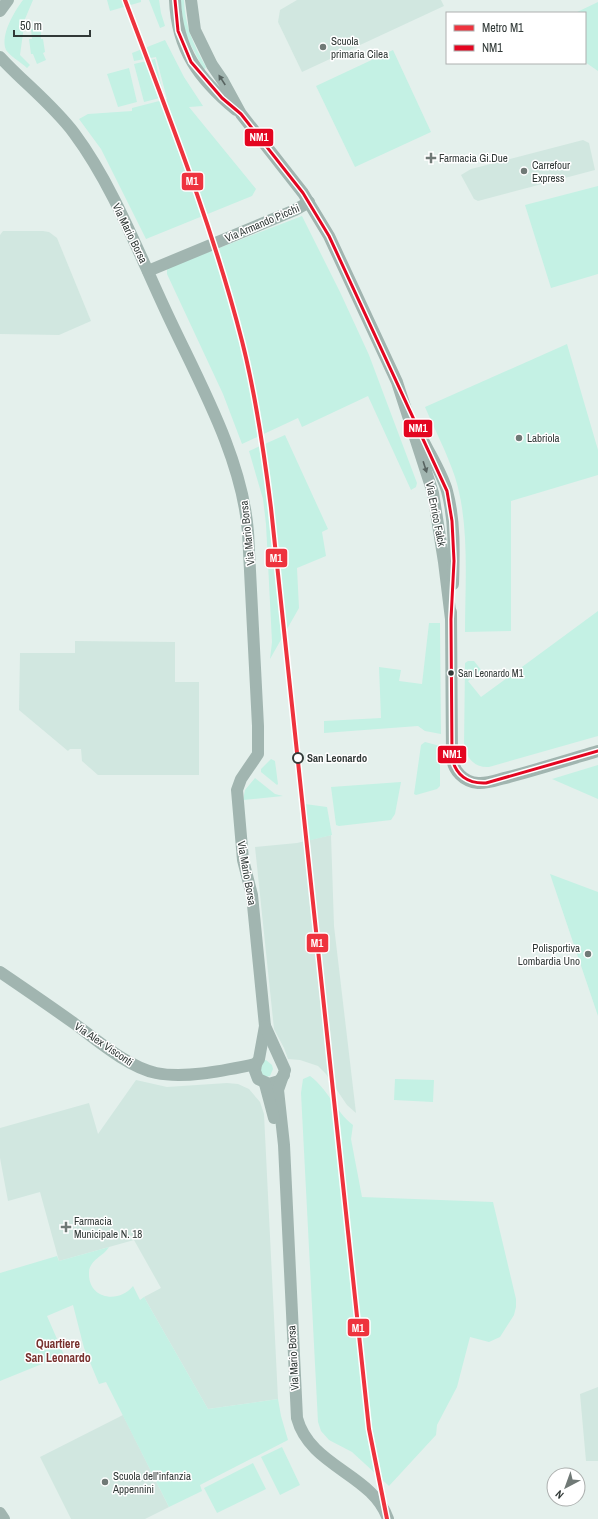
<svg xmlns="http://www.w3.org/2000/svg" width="598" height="1519" font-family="'Archivo Narrow',sans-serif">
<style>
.built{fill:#d1e7e0}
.green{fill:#c4f1e4}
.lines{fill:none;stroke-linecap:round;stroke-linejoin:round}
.street{stroke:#a1b5b0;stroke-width:12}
.bus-1-casing{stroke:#fff;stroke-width:6}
.bus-1{stroke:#e40520;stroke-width:3}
.metro-1-casing{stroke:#fff;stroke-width:7}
.metro-1{stroke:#ee333e;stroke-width:4}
.oneway{fill:#586461}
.poi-dot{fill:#707976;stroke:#fff;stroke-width:1.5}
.bus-dot{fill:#313937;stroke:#fff;stroke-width:1.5}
.stop-dot{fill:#fff;stroke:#313937;stroke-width:2}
.labels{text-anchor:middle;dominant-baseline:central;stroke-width:3;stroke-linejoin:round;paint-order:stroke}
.bus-label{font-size:10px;fill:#313937;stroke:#fff;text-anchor:start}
.poi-label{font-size:11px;fill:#313937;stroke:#fff;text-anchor:start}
.street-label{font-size:11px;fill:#313937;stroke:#fff}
.stop-label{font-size:11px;font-weight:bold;fill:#313937;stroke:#fff;text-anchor:start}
.neighbourhood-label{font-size:12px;font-weight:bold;fill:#78312e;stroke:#fff}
.line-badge{stroke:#fff;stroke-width:1.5}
.badge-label{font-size:11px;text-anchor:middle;font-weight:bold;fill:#fff}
</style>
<rect width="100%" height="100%" fill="#e4f0ec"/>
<g class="built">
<path d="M297,0h144l3,6 -142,66 -24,-50 2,-12z"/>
<path d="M583,140l6,3 6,27 -117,31 -4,-2 -13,-24 10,-6z"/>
<path d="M3,231h40l6,1 8,6 34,83 -32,14 -59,-1v-99z"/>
<path d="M75,641l100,1v40h24v93h-101l-16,-14 -1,-12h-11l-2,2 -49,-41 1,-57h55z"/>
<path d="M331,835l3,91 22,187 -9,-8 -21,-31 -8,-8 -18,-6 -12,-1 -4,-11 -10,-19 -19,-182 42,-4z"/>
<path d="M136,1080l31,7 60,-4 11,1 11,5 11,13 4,12 14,285 -70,10 -64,-112 17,-9 -27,-48 -75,21 -19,-69 -32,9 -8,-43v-30l89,-25 9,31z"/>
<path d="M598,1387v74h-12l-6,-67z"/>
<path d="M123,1415l46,92 -24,12h-74l-31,-62z"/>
</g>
<g class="green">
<path d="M23,0h10l-8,19 -5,36 10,10 -3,3c-6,-6 -16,-11 -21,-18 -6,-15 8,-38 17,-50z"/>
<path d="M107,0h34v2l-31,9z"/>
<path d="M149,0h10l2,13 4,13 -5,2z"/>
<path d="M180,0h4c1,26 9,44 22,67l-2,3 -19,-36z"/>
<path d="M598,2v69l-13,-9v-49h-10z"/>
<path d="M31,29h10v10h2l2,13 -2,1 3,7 -9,4 -4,-10h-2l-2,-15h3z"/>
<path d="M165,40l19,37 19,29 -14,1 67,82 -4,7 -106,43 -45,-90 -22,-30 9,-5 44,-3v-3l35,-9 -11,-42 -22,4 -2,-8z"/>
<path d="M393,50l38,82 -76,35 -39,-81z"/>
<path d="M155,59l9,38 -20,5 -10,-38z"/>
<path d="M129,68l8,34 -19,5 -11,-33z"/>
<path d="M598,186v88l-47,14 -26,-83z"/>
<path d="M302,216l38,76 29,63 48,128 -1,4 -5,3 -43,-94 -66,31 -4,-9 -56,26 -19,-50 -56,-120v-6z"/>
<path d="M567,344l31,106v25l-87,26v130l-46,1c0,-49 5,-108 -10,-155 -8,-24 -20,-47 -30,-70z"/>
<path d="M285,435l43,94 -6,3 4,24 -29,12 2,40 -29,51 2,-17 -6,-118 -3,-25 -14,-48z"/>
<path d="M598,611v125l-109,31c-13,1 -21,-7 -25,-20l1,-84 3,-2h6l8,10 -14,10 13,16z"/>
<path d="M429,623h11l1,111 -16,-3 -7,-5 -94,7v-12l57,-3 -2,-51 22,3 -2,11 23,3z"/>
<path d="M425,742l15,4v40l-3,3 -21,6 -2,-1 7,-49z"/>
<path d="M271,759l4,2 3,23 -1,1 -16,-13v-3z"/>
<path d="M598,765v34l-46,-20z"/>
<path d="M255,778l20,16 8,2 -40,4 2,-10z"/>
<path d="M401,782l-6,32 -4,6 -52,6 -3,-1 -5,-38z"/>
<path d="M305,804l22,3 5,28 -25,6 -3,-35z"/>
<path d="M550,874l48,18v124z"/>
<path d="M266,1060l6,5 1,4 -3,7 -8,2 -3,-16z"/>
<path d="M310,1076c18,13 25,35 43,49l-2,14 11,58 131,5 23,97v8l-2,8 -14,22 -11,5 -19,-5 -13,50 -20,38 -1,10 -47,51 -37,-34 -23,-12 -8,-9 -3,-9 -17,-329 2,-14z"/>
<path d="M395,1079l39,1 -1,22 -39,-2z"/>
<path d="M109,1247c-5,9 -20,13 -20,26 -1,26 30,31 44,13l7,14 4,-3 64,112 70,-10 3,17 7,24 -88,45 2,6 -33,16 -63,-125 -7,2 -15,-36 -11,-43 -26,11 17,39 -64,26v-108l57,-17 2,5z"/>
<path d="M282,1447l18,38 -20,10 -19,-38z"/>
<path d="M253,1463l13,26 -49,24 -13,-25z"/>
</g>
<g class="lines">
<g class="street">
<path d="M175,0c2,50 24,79 61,110"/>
<path d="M191,0l4,30 17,35 11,16 18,33 62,79 26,43 68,146 36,111 11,69 7,57"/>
<path d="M0,11l8,-11"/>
<path d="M0,57c24,26 52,47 74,76 38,51 63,116 90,174 32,70 78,148 84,225l10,194v28l-17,25 -4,11 6,70 9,35 13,131 -6,33 -3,5 -1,7 3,8 11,5 10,-3 5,-6"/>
<path d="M148,271l147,-61 14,-8"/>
<path d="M422,438c8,17 20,35 25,53 8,29 7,63 6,93"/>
<path d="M451,612l1,145c1,14 12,25 26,26 10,1 21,-4 31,-6 30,-8 59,-17 89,-26"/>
<path d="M0,972c25,17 50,34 75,52 23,17 53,43 81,49 30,6 70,-3 100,-9"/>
<path d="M265,1026l20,44 -7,20 6,55 13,273c13,49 76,56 91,101"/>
<path d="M265,1084l9,34"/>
<path d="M0,1513l4,6"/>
</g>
<defs>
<path id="bus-1" d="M175,0l3,31 13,31 31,36 19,16 62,79 26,43 118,255 5,30 2,40 -3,58 1,138c3,18 16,27 34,26l112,-32"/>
</defs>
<use href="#bus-1" class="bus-1-casing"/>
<use href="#bus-1" class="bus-1"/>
<defs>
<path id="metro-1" d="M125,0c42,112 87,224 117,341 14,55 22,111 29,167l98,921 18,90"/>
</defs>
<use href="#metro-1" class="metro-1-casing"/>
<use href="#metro-1" class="metro-1"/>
</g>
<defs><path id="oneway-solid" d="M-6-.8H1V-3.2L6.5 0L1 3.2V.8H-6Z"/></defs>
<g class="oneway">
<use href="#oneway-solid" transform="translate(222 80) rotate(-123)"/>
<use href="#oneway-solid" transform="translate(425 467) rotate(72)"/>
</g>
<g class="poi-dot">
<circle cx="323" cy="47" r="4"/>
<path d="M429 152h4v4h4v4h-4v4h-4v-4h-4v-4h4z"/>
<circle cx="524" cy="171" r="4"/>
<circle cx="519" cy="438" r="4"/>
<circle cx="588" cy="954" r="4"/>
<path d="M64 1221h4v4h4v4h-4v4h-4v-4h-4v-4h4z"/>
<circle cx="105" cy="1482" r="4"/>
</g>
<circle class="bus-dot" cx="451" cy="673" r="3.5"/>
<circle class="stop-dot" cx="298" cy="758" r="5"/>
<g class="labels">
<g class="bus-label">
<text x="458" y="673">San Leonardo M1</text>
</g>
<g class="poi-label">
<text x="331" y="41">Scuola<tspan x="331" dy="13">primaria Cilea</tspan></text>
<text x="439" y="158">Farmacia Gi.Due</text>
<text x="532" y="165">Carrefour<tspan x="532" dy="13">Express</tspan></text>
<text x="527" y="438">Labriola</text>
<text x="580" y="948" text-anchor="end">Polisportiva<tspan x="580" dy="13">Lombardia Uno</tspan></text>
<text x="74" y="1221">Farmacia<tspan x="74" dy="13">Municipale N. 18</tspan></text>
<text x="113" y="1476">Scuola dell'infanzia<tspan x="113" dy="13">Appennini</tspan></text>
</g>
<g class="street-label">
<text transform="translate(262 223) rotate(-23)">Via Armando Picchi</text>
<text transform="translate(130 233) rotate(64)">Via Mario Borsa</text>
<text transform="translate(436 514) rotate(79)">Via Enrico Falck</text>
<text transform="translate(247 533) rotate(-96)">Via Mario Borsa</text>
<text transform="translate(247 873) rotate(80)">Via Mario Borsa</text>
<text transform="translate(104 1044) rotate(34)">Via Alex Visconti</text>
<text transform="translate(293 1358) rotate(-93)">Via Mario Borsa</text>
</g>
<g class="stop-label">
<text x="307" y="758">San Leonardo</text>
</g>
<g class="neighbourhood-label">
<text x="58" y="1344">Quartiere<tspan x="58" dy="14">San Leonardo</tspan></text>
</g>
</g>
<g class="line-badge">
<rect x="244" y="128" width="30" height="19" rx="4" fill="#e40520"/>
<rect x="181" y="172" width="23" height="19" rx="4" fill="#ee333e"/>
<rect x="403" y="419" width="30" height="19" rx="4" fill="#e40520"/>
<rect x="265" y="548" width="23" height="20" rx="4" fill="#ee333e"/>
<rect x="437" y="745" width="30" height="19" rx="4" fill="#e40520"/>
<rect x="306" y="933" width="23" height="20" rx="4" fill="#ee333e"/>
<rect x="347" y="1318" width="23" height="19" rx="4" fill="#ee333e"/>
</g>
<g class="badge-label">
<text x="259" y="141">NM1</text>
<text x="192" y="185">M1</text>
<text x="418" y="432">NM1</text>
<text x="276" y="562">M1</text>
<text x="452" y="758">NM1</text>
<text x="317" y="947">M1</text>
<text x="358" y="1332">M1</text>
</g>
<rect x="446" y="12" width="140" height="52" fill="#ffffff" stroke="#adb0af"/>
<rect x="454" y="25" width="20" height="6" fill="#ee333e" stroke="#adb0af"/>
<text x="482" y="32" font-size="12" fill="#313937">Metro M1</text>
<rect x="454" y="45" width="20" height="6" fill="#e40520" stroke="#adb0af"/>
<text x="482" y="52" font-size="12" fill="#313937">NM1</text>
<g transform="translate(566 1487) rotate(221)"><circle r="19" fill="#ffffff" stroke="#adb0af"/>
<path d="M0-3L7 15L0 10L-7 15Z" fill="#707976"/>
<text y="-6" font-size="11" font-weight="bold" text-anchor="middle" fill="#313937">N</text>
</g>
<path d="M14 30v6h76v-6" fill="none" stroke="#313937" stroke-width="2"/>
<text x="20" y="30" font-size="12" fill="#313937" stroke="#ffffff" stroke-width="3" paint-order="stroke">50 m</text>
</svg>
